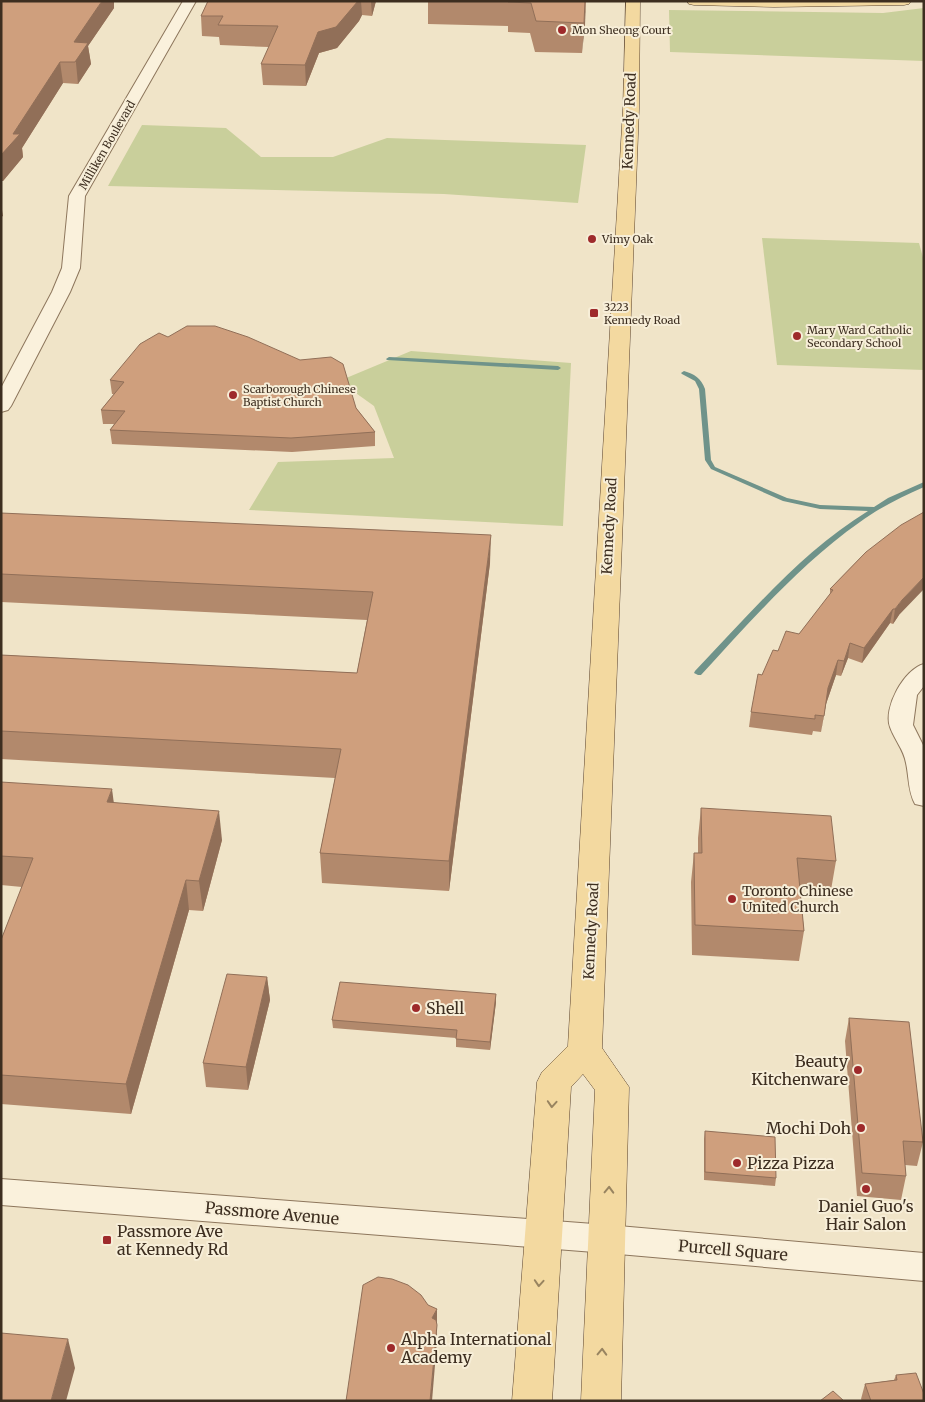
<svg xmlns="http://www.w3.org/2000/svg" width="925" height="1402" font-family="Merriweather,serif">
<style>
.green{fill:#c9cf9b}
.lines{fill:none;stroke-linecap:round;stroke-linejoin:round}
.stream{fill:#6f938a;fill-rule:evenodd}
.minor-casing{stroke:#8d765c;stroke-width:2}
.major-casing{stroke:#5b4430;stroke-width:1}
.minor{fill:#faf1dc;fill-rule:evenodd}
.major{fill:#f3d9a0;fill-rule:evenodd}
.wall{fill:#b2896c}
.shaded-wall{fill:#916f58}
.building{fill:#cf9f7d;stroke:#916f58}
.oneway{stroke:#988460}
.poi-dot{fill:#9e2a2b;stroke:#f7eed8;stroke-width:2}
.labels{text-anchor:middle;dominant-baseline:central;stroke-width:4;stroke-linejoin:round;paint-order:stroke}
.far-poi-label{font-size:11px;fill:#3d2e20;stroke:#f7eed8;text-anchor:start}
.far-street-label{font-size:11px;fill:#3d2e20;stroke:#f7eed8}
.street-label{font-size:14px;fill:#3d2e20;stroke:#f7eed8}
.poi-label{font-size:14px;fill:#3d2e20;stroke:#f7eed8;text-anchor:start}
.near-poi-label{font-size:16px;fill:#3d2e20;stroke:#f7eed8;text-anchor:start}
.near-street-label{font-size:16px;fill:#3d2e20;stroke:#f7eed8}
</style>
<rect width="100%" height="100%" fill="#f0e4c8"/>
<g class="green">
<path d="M924,8v53l-254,-9 -1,-42 214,3z"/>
<path d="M142,125l84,3 35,29h72l54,-19 199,7 -8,58 -134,-9 -336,-8z"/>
<path d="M762,238l157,5 5,18v109l-147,-5z"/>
<path d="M411,351l160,12 -8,163 -314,-16 29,-48 116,-4 -20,-52 -35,-25z"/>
</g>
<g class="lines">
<g class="stream">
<path d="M389,357l169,9 3,2 -3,2 -171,-10 -1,-1z"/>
<path d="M684,371c10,3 17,7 21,18l6,71 4,7 72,31 33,7 54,2 14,-9 36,-16v5c-22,10 -44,20 -64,35 -60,42 -109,99 -159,153h-3l-4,-2 1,-2c54,-56 106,-119 173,-160l-48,-2 -37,-8 -72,-32 -6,-9 -6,-71 -4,-8 -13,-7 -1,-1z"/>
</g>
<defs>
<g id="minor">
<path d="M183,1h13l-111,195 -5,72 -10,24 -59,114 -3,4 -7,2v-24l51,-96 10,-24 7,-72z"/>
<path d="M924,664v22l-7,9 -4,30 11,22v59l-9,-2c-7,-12 -6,-28 -9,-41 -2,-13 -12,-24 -16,-36 -7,-19 14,-58 34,-63z"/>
<path d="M1,1179l606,46 317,28v28l-317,-28 -606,-48z"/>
</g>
<g id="major">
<path d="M626,1h14l-1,108 -37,939 27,39 -8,314h-40l14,-311 -12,-16 -12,13 -19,314h-40l25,-319 5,-10 26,-26 55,-937z"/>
<path d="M687,1h224l-2,3 -5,1 -130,2 -80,-2 -5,-1z"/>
</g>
</defs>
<use href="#minor" class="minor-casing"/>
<use href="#major" class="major-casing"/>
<use href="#minor" class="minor"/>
<use href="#major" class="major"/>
</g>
<g class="wall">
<path d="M1,1l113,7 -26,38 3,18 -13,20 -15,-1 -41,65 1,9 -20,24h-2z"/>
<path d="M208,1h168l-4,15 -10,-1 -3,6 -22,27 -18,5 -13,33 -43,-1 -2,-21 8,-17 -49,-2 -1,-8 -17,-1 -1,-20z"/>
<path d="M428,1h158l-4,52 -47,-1 -5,-19 -22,-1v-6l-80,-2z"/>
<path d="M168,337l188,71 19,24v14l-83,6 -180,-8 -2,-14 4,-6h-11l-2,-14 13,-16h-2l-2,-14z"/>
<path d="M1,513l489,50 -41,328 -127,-8 -2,-30 15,-75 -334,-19v-104l356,18 10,-53 -366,-18z"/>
<path d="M866,552l33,63 -6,9 -3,-1 -28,40 -14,-5 -7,18 -5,-1 -10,29 -5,28 -8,-1 -1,4 -63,-8 2,-15 11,-37 16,-24 21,-17 31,-39v-6z"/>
<path d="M1,782l113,21 108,37 -19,71 -14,-1 -58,204 -130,-10v-164l21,-53 -21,-2z"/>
<path d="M701,808l135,53 -5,29 -31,-1 4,42 -5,30 -107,-6 -1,-73 3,-29h4v-15z"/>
<path d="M267,977l3,23 -22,90 -42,-3 -3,-24z"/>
<path d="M496,994v8l-6,48 -34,-3v-9l-123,-10 -1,-8z"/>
<path d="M849,1018l74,124 -6,24 -12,-1 1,11 -5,24 -44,-4 -12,-155z"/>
<path d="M705,1131l71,47 -1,8 -71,-6v-41z"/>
<path d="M896,1375l28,26h-62l-1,-2 4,-15 29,-4z"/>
</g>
<g class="shaded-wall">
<path d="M102,1h12v7l-26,38 3,18 -13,20 -4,-42z"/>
<path d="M358,1h3l1,14 -3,6 -22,27 -18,5 -13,33 -1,-21 13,-33z"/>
<path d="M371,1h5l-4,15z"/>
<path d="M586,1l-1,24 -3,28 2,-30z"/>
<path d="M60,62l3,21 -41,65 1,9 -20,24h-2v-26l12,-21z"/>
<path d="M1,204l2,12 -2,1z"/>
<path d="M491,535l-1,28 -41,328v-30z"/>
<path d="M924,577v12l-25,26 -6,9 2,-15 7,-9z"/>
<path d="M893,609l-3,14 -28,40 2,-15z"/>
<path d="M850,643l-2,15 -7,18 3,-15z"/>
<path d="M838,660l-2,15 -10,29 -5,28 7,-44z"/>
<path d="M112,789l4,30 -9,-17z"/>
<path d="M219,811l3,29 -19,71 -4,-30z"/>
<path d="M186,880l3,30 -58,204 -5,-30z"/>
<path d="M267,977l3,23 -22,90 -2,-23z"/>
<path d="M496,994v8l-6,48v-8z"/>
<path d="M437,1309v15l-5,-6z"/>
<path d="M437,1325v16l-5,60h-2z"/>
<path d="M68,1339l7,29 -9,33h-15z"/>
</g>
<g class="building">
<path d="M1,1h101l-28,41 14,1 -13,19h-15l-47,72h7l-19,21z"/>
<path d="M208,1h150l-22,26 -18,5 -13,33 -44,-1 17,-38 -60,-1 5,-9h-22z"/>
<path d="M508,1h77l-1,22 -48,-2 -5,-18 -23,-1z"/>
<path d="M187,326h28l33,11 52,23 31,-3 12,7 13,44 19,24 -84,6 -181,-8 15,-19 -24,-1 23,-28 -14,-2 30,-36 19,-11 9,4z"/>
<path d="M924,512v65l-22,23 -7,9h-2l-29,39 -14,-5 -6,18 -6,-1 -10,28 -4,28 -9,-1v4l-64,-7 7,-38 4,1 11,-25 5,1 8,-20 13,3 34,-44 -3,-1 36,-37 35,-27z"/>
<path d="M1,513l490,22 -42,326 -129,-8 21,-104 -340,-18v-76l356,18 16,-81 -372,-18z"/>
<path d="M1,782l111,7 -5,13 112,9 -20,70 -13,-1 -60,204 -125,-9v-135l32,-82 -32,-2z"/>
<path d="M701,808l130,8 5,45 -39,-3 7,73 -109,-6 -1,-72h8z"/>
<path d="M227,974l40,3 -21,90 -43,-4z"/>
<path d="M340,982l156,12 -6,48 -34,-3 1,-9 -125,-10z"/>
<path d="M849,1018l60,4 14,120 -20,-1 3,35 -44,-3z"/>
<path d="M705,1131l70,6 1,41 -71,-6z"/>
<path d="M378,1277l14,2 16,6 13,10 7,10 9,4 -5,9 4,2 1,5 -7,76h-84l17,-116z"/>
<path d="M1,1333l67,6 -17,62h-50z"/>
<path d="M916,1373l8,21v7h-53l-6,-17 32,-4 -1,-5z"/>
<path d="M833,1391l11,10h-24z"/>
</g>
<defs><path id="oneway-chevron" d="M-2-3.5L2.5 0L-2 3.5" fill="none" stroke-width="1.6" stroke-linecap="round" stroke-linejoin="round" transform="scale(1.25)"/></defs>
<g class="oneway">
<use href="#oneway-chevron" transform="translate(552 1104) rotate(94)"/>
<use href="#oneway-chevron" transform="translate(609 1190) rotate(-88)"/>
<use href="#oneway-chevron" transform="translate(539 1283) rotate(94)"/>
<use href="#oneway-chevron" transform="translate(602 1352) rotate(-88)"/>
</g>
<g class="poi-dot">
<circle cx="562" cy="30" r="5"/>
<circle cx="592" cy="239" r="5"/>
<rect x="589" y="308" width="10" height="10" rx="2.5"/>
<circle cx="797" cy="336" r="5"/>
<circle cx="233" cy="395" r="5"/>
<circle cx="732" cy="899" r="5"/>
<circle cx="416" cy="1008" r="5"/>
<circle cx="858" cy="1070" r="5"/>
<circle cx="861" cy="1128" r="5"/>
<circle cx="737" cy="1163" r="5"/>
<circle cx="866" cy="1189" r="5"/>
<rect x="102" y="1235" width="10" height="10" rx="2.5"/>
<circle cx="391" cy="1348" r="5"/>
</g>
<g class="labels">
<g class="far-poi-label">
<text x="572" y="30">Mon Sheong Court</text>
<text x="602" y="239">Vimy Oak</text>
<text x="604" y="307">3223<tspan x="604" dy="13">Kennedy Road</tspan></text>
<text x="807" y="330">Mary Ward Catholic<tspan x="807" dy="13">Secondary School</tspan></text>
<text x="243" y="389">Scarborough Chinese<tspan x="243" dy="13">Baptist Church</tspan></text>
</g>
<g class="far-street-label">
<text transform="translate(107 145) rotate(-60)">Milliken Boulevard</text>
</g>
<g class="street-label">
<text transform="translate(629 121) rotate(-88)">Kennedy Road</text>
<text transform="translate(609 526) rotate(-87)">Kennedy Road</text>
<text transform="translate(591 931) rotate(-87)">Kennedy Road</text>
</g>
<g class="poi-label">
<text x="742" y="891">Toronto Chinese<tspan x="742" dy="16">United Church</tspan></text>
</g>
<g class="near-poi-label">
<text x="426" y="1008">Shell</text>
<text x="848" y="1061" text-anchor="end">Beauty<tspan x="848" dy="18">Kitchenware</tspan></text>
<text x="851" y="1128" text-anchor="end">Mochi Doh</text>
<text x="747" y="1163">Pizza Pizza</text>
<text x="866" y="1206" text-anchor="middle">Daniel Guo's<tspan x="866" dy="18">Hair Salon</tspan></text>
<text x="117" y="1231">Passmore Ave<tspan x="117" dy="18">at Kennedy Rd</tspan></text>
<text x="401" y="1339">Alpha International<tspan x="401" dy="18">Academy</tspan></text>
</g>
<g class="near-street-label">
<text transform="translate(272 1213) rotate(5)">Passmore Avenue</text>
<text transform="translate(733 1250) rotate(5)">Purcell Square</text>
</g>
</g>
<rect width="925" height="1402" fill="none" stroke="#3d2e20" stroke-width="5"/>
</svg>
